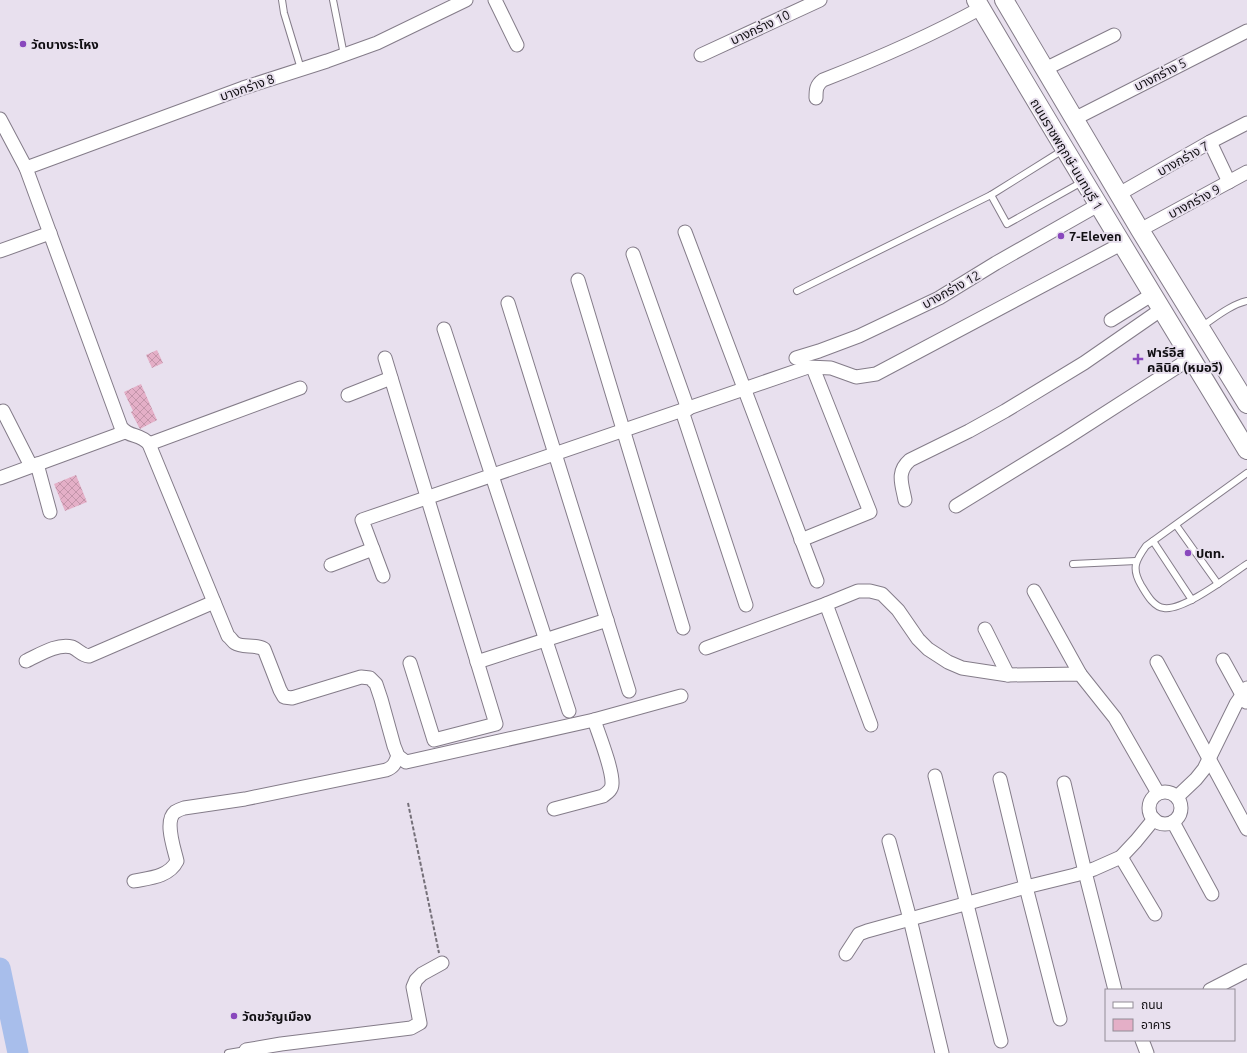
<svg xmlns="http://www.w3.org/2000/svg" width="1247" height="1053" font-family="Ubuntu,'Noto Sans Thai',sans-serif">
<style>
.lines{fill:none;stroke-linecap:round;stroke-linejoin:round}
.river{stroke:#a8beeb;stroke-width:21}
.building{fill:url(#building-cross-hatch)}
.service-casing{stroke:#847c89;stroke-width:8}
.minor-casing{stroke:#847c89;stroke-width:15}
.secondary-casing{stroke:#847c89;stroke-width:20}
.path{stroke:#757079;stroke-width:2;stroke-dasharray:4 2;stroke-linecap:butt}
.service{stroke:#fff;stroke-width:6}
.minor{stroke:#fff;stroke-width:13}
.secondary{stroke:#fff;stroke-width:18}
.poi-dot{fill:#8948bd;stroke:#e8e0ee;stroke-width:1.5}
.labels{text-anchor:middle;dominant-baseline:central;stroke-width:4;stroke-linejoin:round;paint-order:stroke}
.street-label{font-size:13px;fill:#110f13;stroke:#e8e0ee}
.poi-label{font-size:13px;font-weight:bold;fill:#110f13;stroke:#e8e0ee;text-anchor:start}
</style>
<defs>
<pattern id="building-cross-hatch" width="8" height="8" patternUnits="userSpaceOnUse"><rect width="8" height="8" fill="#e4afc7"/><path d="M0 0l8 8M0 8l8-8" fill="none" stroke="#c395aa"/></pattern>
</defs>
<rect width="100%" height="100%" fill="#e8e0ee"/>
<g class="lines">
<path class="river" d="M0,968l18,85"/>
</g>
<g class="building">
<path d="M157,350l6,13 -11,5 -6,-13z"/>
<path d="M141,384l16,36 -17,9 -9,-17 2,-1 -9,-19z"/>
<path d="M76,475l11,27 -22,9 -11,-27z"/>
</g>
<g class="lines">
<defs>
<g id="service">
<path d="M282,0l2,13 17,56"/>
<path d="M333,0l11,55"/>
<path d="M1063,150l-72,45 16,29 75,-42"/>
<path d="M797,291l194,-96"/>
<path d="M1201,327c15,-10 29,-22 46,-26"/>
<path d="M1247,473l-101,73c-10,14 -15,22 -5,39 5,8 12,22 23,23 20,3 66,-33 83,-44"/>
<path d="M1176,525l42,59"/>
<path d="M1153,541l39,59"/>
<path d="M1073,564l63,-3"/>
<path d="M228,1053l18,-3"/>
</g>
<g id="minor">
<path d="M495,0l22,45"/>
<path d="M701,55l119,-55"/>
<path d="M1045,69l69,-34"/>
<path d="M816,98c0,-8 0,-13 7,-18 54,-21 107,-44 158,-72"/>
<path d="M0,119l26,49 95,259c8,11 19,6 28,17l79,192c3,2 5,6 7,7 7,5 20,1 29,6l16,41 4,7 8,1 69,-21 9,1 6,6 5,15 13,47 4,10 8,6 188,-42"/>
<path d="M1074,119l173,-88"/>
<path d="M1210,142l19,40"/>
<path d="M26,168l217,-80 84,-27 50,-18 89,-43"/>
<path d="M1119,194l91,-52 37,-19"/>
<path d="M1140,230l107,-58"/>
<path d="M685,232l132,349"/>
<path d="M0,251l50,-18"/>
<path d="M633,254l55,155"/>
<path d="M578,280l105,348"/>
<path d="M508,303l121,388"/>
<path d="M1111,320l42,-26"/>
<path d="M444,329l125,382"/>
<path d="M385,358l111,366 -62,16 -24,-77"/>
<path d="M796,358l23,-7 40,-15 80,-38 57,-35 102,-58"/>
<path d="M348,395l43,-17"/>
<path d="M3,411l28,55"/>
<path d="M682,411l64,194"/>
<path d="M149,444l151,-56"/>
<path d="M37,464l13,48"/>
<path d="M0,478l125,-46"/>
<path d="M905,500c-3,-16 -9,-28 5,-40l59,-29 36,-20 79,-48 78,-54"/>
<path d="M956,506l109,-67 126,-81"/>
<path d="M801,540l69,-28 -57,-144"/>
<path d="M331,565l42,-16"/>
<path d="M383,576l-21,-56 446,-153 23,1 25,9 20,-3 245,-130"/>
<path d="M1034,591l46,83"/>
<path d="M826,604l45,121"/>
<path d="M985,629l23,46"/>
<path d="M706,648l120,-44 32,-13h12l12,3 16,16 20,29 10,10 20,13 14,6 46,7 72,-1 35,44 43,75"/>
<path d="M1223,660l23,42"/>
<path d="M26,661c13,-6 31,-18 46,-14 7,3 9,8 17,9l125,-54"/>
<path d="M477,662l130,-42"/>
<path d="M1157,662l90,167"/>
<path d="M935,776l66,265"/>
<path d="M1000,779l26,108 34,132"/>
<path d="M1064,783l21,89 30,118"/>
<circle cx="1165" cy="808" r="16"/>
<path d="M1177,797l19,-18 8,-10 32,-65 11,-16"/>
<path d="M554,809l49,-13c4,-3 9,-6 9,-12 1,-14 -13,-49 -18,-64l87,-24"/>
<path d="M1173,822l39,72"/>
<path d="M889,841l21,78 32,134"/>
<path d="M1121,857l34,57"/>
<path d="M134,881c15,-3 35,-4 43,-20 -3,-13 -13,-40 -2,-49 3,-2 6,-3 9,-4l61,-9 141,-29c8,-3 9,-7 12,-14"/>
<path d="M846,954l13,-20 8,-3 159,-44 49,-12 19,-6 27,-12 15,-16 18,-22"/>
<path d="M1210,990l37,-19"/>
<path d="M1142,1040l5,13"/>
<path d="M247,1053l-1,-3 35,-6 130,-16 9,-5 -7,-36 3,-7 6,-6 20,-11"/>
</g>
<g id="secondary">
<path d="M976,0c89,151 180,300 271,450"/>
<path d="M1004,0l136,230 107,174"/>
</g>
</defs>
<use href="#service" class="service-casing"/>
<use href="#minor" class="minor-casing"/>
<use href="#secondary" class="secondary-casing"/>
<path class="path" d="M408,803l31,150"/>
<use href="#service" class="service"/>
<use href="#minor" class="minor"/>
<use href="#secondary" class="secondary"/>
</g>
<g class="poi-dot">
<circle cx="23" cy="44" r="4"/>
<circle cx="1061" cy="236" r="4"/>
<path d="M1136 353h4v4h4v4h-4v4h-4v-4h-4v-4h4z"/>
<circle cx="1188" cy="553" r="4"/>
<circle cx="234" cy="1016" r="4"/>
</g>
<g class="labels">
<g class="street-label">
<text transform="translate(760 27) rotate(-25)">บางกร่าง 10</text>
<text transform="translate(1160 74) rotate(-27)">บางกร่าง 5</text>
<text transform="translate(247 87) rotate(-19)">บางกร่าง 8</text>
<text transform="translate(1067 154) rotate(59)">ถนนราชพฤกษ์-นนทบุรี 1</text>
<text transform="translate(1183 158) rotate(-29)">บางกร่าง 7</text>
<text transform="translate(1194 201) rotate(-28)">บางกร่าง 9</text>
<text transform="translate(951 289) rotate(-29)">บางกร่าง 12</text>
</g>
<g class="poi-label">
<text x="31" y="44">วัดบางระโหง</text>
<text x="1069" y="236">7-Eleven</text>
<text x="1147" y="352">ฟาร์อีส<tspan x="1147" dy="15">คลินิค (หมอวี)</tspan></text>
<text x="1196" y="553">ปตท.</text>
<text x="242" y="1016">วัดขวัญเมือง</text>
</g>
</g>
<rect x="1105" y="989" width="130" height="52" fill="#e8e0ee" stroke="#928c96"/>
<rect x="1113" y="1002" width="20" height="6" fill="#ffffff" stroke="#928c96"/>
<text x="1141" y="1009" font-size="12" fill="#110f13">ถนน</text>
<rect x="1113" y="1019" width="20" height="12" fill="#e4afc7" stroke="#928c96"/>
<text x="1141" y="1029" font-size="12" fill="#110f13">อาคาร</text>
</svg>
